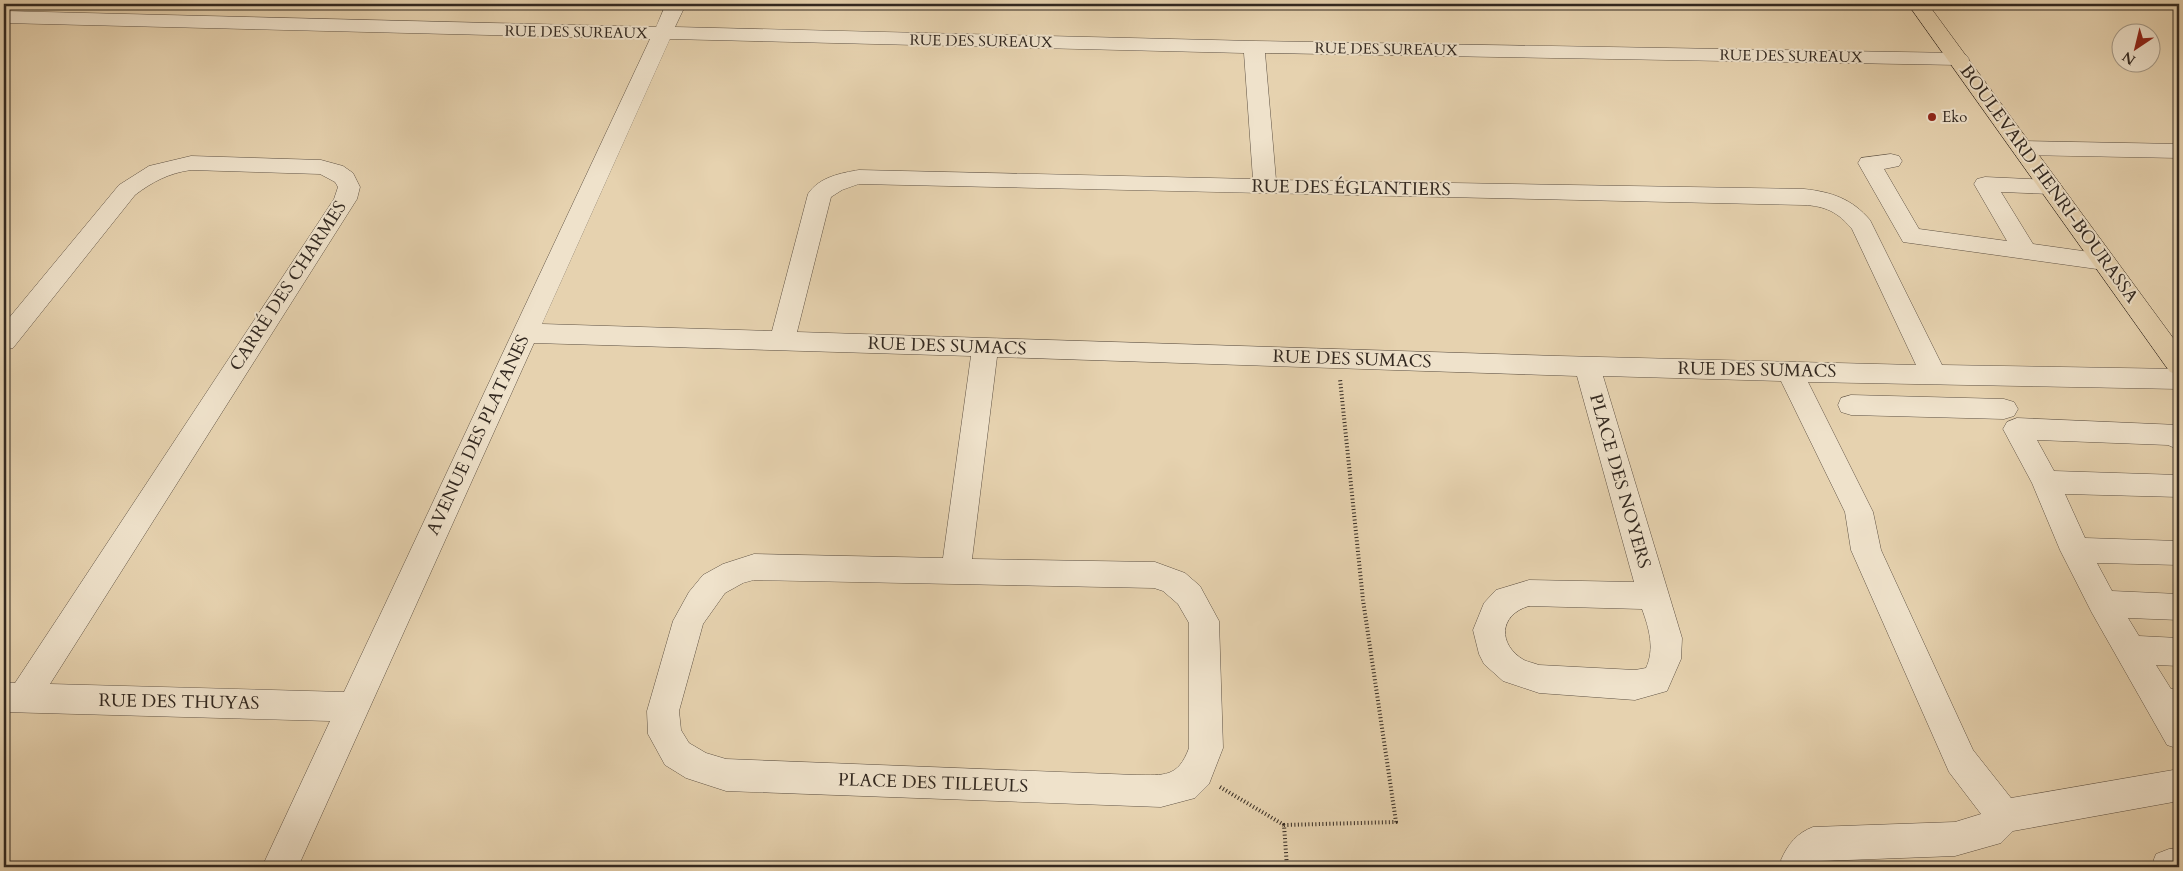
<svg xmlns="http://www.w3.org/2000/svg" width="2183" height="871" font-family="Cardo,serif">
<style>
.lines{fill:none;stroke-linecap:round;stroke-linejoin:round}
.minor-casing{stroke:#5f5244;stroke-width:1}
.major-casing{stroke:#322820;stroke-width:1}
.path{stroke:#322820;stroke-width:4;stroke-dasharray:1 2.5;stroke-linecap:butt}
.minor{fill:#efe2cb;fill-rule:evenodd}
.major{fill:#e6d2af;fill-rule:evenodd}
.poi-dot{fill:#8f2418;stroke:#efe2cb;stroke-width:2}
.labels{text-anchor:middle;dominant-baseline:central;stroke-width:4;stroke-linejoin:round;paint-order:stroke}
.far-street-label{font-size:15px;fill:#322820;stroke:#efe2cb}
.far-poi-label{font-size:15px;fill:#322820;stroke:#efe2cb;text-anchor:start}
.street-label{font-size:18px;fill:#322820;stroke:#efe2cb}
</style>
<rect width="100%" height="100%" fill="#e6d2af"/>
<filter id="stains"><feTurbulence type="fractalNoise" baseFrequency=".004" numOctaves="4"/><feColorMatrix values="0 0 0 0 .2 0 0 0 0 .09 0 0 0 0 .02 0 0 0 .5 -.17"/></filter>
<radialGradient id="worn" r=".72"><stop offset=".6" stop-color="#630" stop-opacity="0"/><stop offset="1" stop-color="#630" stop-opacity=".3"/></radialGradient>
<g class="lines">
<defs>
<g id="minor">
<path d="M666,4h20l-11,23 579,14 705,12 7,2 3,4 -3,4 -7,2 -694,-12 11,127 528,9c28,3 48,10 66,31l72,145 237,4v20l-371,-7 65,130 8,38 92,200 38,48 168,-29v32l-166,30 -12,12 -46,13 -134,5 -5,6h-32l-3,-7c7,-16 16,-27 32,-33l142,-5 26,-8 -32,-42 -98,-222 -6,-38 -64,-131 -178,-5 79,262 -1,21 -14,32 -32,9 -96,-7 -36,-12 -19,-17 -5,-10 -6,-24 11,-27 12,-13 33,-10 105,2 -57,-206 -580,-19 -25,202 183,3 30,11 15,13 19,35 4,127 -14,36 -14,14 -34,9 -435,-16 -40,-13 -21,-13 -17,-31 -1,-23 26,-90 16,-29 14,-17 20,-11 31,-10 189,4 28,-202 -437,-13 -236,524h-36l68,-146 -326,-9v-30l11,1 319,-484 4,-12 -3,-5 -15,-8 -129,-4c-22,3 -39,12 -56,25l-122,153 -9,2v-26l115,-139 30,-19 42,-10 130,4 22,6 10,7 7,14 -3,12 -307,485 294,8 306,-653 -646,-16v-12l652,16zM670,39l574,14 9,126 -394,-9c-18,3 -40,7 -51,24l-36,137 -230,-7zM859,184l945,21c21,1 34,7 48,24l64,136 -357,-9 -762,-24 34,-135 11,-7zM754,580l400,8 9,3 15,13 11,19v125c-11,30 -25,27 -53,27l-410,-16 -20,-6 -17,-10 -8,-13 -2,-19 24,-87 22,-31 18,-10zM1529,606l113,3c7,19 13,40 4,59l-11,2 -96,-5c-5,-2 -11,-3 -15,-5 -26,-15 -26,-45 5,-54z"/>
<path d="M2023,141l156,3v14l-156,-3 -8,-2 -3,-5 3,-5z"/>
<path d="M1891,154l8,2 3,5 -3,5 -15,3 35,60 88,12 -33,-57 3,-5 8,-2 66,3 8,2 3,5 -3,5 -8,2 -50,-2 32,52 71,10 9,2 3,6 -3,6 -9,2 -201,-28 -45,-79 3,-5z"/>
<path d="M1851,395l153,4 10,3 4,7 -4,7 -10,3 -153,-4 -10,-3 -3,-7 3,-7z"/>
<path d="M2017,418l162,7v25l-11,-5 -131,-5 17,31 125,4v22l-114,-3 20,44 94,3v24l-82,-2 15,28 67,3v26l-51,-2 11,18 40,2v28l-23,-1 15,24h8v60l-12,-4 -75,-132 -32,-63 -28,-67 -29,-54 4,-7z"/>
<path d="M2179,848v19h-28l5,-13 13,-5z"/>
</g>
<path id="major" d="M1908,4h20l251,342v29l-9,-3z"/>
</defs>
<use href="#minor" class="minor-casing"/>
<use href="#major" class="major-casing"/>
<g class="path">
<path d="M1220,787l64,38"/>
<path d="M1287,867l-3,-42 112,-3 -33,-222 -23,-221"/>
</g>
<use href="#minor" class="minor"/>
<use href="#major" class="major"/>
</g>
<circle class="poi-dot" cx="1932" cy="117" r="5"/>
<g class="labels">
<g class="far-street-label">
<text transform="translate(576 32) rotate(1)">RUE DES SUREAUX</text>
<text transform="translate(981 41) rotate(1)">RUE DES SUREAUX</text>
<text transform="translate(1386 49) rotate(1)">RUE DES SUREAUX</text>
<text transform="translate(1791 56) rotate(1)">RUE DES SUREAUX</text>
</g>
<g class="far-poi-label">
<text x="1942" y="117">Eko</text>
</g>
<g class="street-label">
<text transform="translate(2049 184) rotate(54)">BOULEVARD HENRI-BOURASSA</text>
<text transform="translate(1351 188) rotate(1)">RUE DES ÉGLANTIERS</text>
<text transform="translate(288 286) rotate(-57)">CARRÉ DES CHARMES</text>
<text transform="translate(947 346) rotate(2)">RUE DES SUMACS</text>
<text transform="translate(1352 359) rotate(2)">RUE DES SUMACS</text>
<text transform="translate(1757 370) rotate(1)">RUE DES SUMACS</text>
<text transform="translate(478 435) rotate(-65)">AVENUE DES PLATANES</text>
<text transform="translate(1620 481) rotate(74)">PLACE DES NOYERS</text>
<text transform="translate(179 702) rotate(1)">RUE DES THUYAS</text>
<text transform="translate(933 783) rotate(2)">PLACE DES TILLEULS</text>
</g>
</g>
<rect width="2183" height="871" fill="none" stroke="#e6d2af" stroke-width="20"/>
<rect x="5" y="5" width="2173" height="861" fill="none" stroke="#322820" stroke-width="2.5"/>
<rect x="10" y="10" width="2163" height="851" fill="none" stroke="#322820"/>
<g transform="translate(2136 48) rotate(215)"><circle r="24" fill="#efe2cb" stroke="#a39887"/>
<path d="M0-4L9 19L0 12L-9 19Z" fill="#8f2418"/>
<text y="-8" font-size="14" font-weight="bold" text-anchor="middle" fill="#322820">N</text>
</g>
<rect width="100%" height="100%" filter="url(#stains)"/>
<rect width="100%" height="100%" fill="url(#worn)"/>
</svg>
